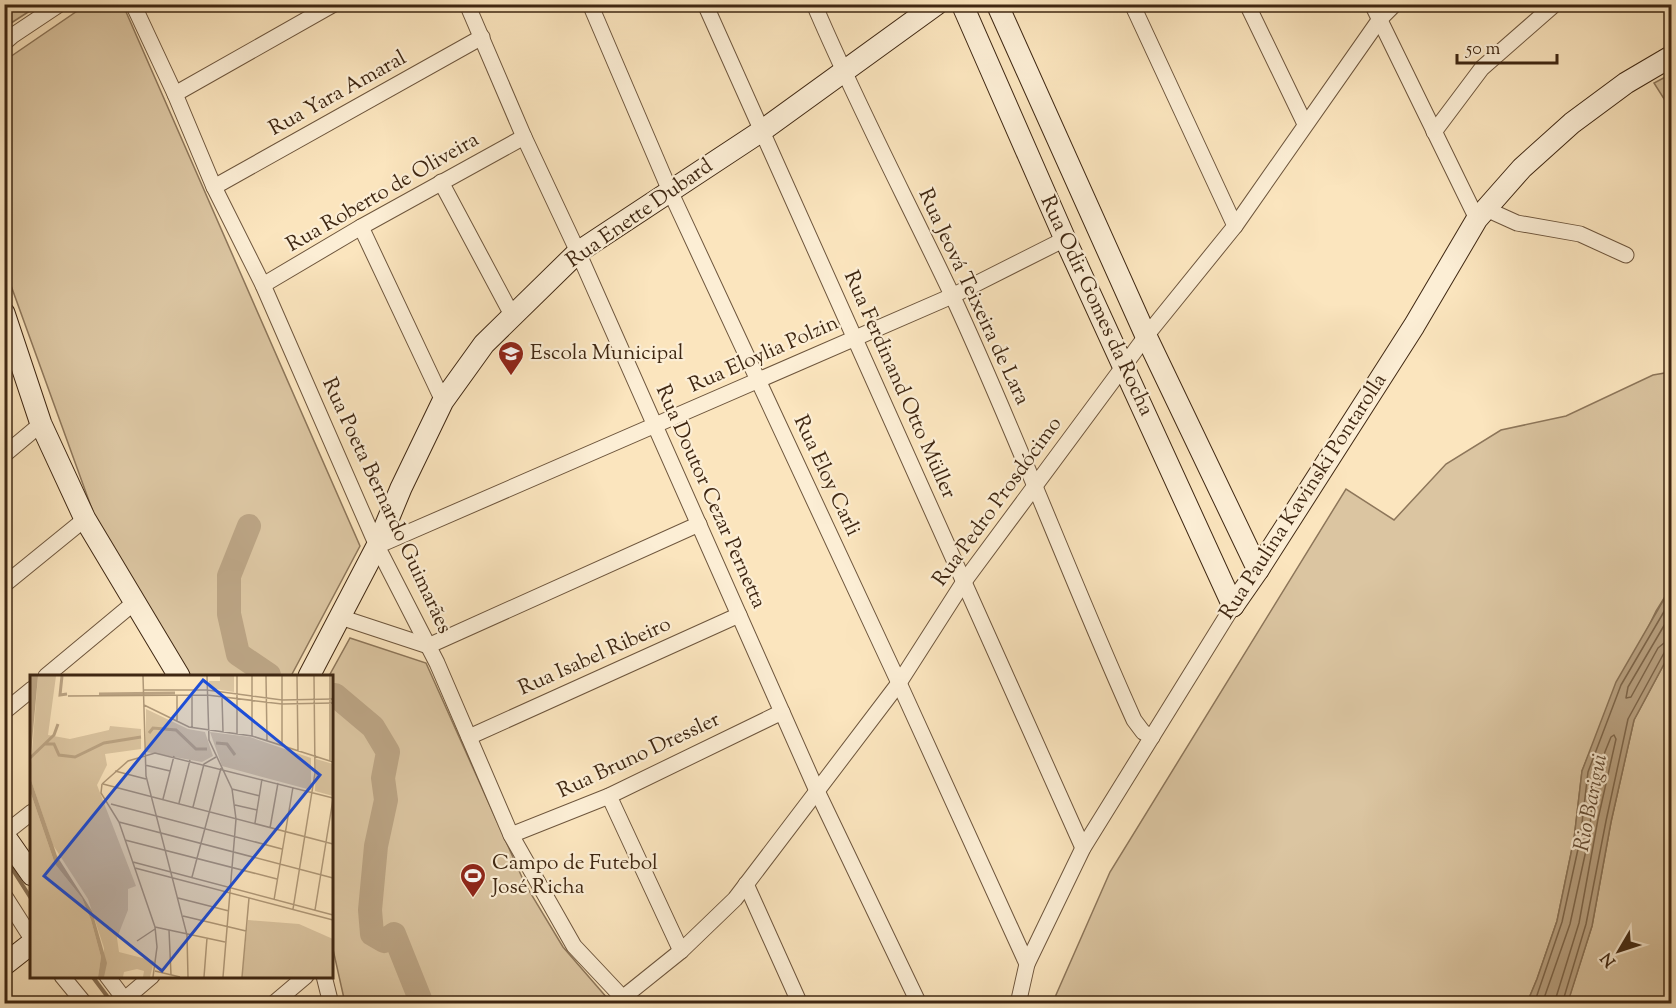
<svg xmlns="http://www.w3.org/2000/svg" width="1676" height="1008" font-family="'Sorts Mill Goudy',serif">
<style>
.green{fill:#dbc5a1;stroke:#8d765a;stroke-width:1.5}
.water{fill:#bba484;stroke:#897256;stroke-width:1.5}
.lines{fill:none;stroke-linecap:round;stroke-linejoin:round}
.shore{stroke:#7d664b;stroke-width:1.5}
.stream{stroke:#897256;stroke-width:4}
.river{stroke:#bba484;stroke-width:24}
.street-casing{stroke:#6e563d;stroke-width:17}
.secondary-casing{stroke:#3f2712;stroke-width:23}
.street{stroke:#fceed5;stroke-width:15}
.secondary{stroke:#fceed5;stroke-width:21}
.labels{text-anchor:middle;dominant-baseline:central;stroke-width:4.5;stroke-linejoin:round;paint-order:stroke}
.street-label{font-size:21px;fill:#3f2712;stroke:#fceed5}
.poi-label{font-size:21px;fill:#3f2712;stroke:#fceed5;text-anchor:start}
.water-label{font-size:22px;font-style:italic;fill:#644c34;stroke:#fceed5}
.inset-river{fill:none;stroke:#bba484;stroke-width:3}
.inset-road{fill:none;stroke:#b09979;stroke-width:1.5}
.view{fill:#1d4ed8;fill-opacity:0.15;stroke:#1d4ed8;stroke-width:3}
.inset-edge{fill:none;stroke:#3f2712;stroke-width:3}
</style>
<rect width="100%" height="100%" fill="#fbe5be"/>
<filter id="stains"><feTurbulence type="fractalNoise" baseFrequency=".00333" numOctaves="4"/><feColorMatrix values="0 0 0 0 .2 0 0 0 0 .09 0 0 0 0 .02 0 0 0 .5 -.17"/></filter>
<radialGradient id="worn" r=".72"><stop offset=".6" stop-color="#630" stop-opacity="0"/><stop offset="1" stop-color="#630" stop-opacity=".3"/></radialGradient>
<g class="green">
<path d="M5,4h34v1l-34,22z"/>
<path d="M86,5h37l237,541 -69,130h-100l-94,-153 -92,-254v-206l5,-6z"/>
<path d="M1671,74v36l-17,-27z"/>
<path d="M1671,372v215l-15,24 -57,119 -17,41 -8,68 -17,82 -20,58 -10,24 -475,1 58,-132 236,-383 48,31 52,-56 55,-34 65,-14 87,-41z"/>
<path d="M350,638l76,25 99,221 38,63 45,52 -5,5 -258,-1 -13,-58v-269h-3z"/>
<path d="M1671,651v352l-104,1 25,-78 19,-104 23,-102z"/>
</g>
<path class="water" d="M1671,587v64l-37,69 -23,102 -19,104 -24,76 -41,1 10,-24 20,-58 17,-82 8,-68 34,-89z"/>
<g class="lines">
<g class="shore">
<path d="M1672,612l-44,75 -2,11 5,-1 27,-49 6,-5 8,-1"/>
<path d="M1534,1004l28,-82 18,-82 8,-68 33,-87 51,-87"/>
<path d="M1542,1004l28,-80 18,-83 8,-67 15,-37 3,-2 2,4 -18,80 -19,104 -25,81"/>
<path d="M1562,1004l24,-80 20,-103 22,-102 36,-66 8,-3"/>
</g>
<g class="stream">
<path d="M4,856l28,44"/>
<path d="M92,976l21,28"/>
</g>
<g class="river">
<path d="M249,526l-20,50v38l9,40 31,21"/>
<path d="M335,695l38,32 15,25 -5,26 3,22 -10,46 -6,64 2,24 12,7 10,-7 28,70"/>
</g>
<defs>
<g id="street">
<path d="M133,4l42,90 39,93 49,98 114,261 60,117 74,172 63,111 48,51 12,7"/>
<path d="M467,4l57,133 54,115 239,539 102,213"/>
<path d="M590,4l80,187 229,492 128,281"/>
<path d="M705,4l378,844"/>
<path d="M814,4c42,99 92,194 138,291 65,140 119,285 182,425l9,12 9,5"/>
<path d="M1132,4l103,222"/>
<path d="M1247,4l58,120"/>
<path d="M1372,4l105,215"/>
<path d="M4,43l8,-7 48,-32"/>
<path d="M175,94l159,-90"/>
<path d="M1434,132l48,-64 73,-64"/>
<path d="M441,182l71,133"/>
<path d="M214,187l268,-150"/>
<path d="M1486,209l31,14 63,11 46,21"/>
<path d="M361,227l82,174"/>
<path d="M263,285l98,-58 163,-90"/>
<path d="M4,455l37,-31"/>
<path d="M377,546l575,-250 113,-57"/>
<path d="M4,585l81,-66"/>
<path d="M340,617l88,29 271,-122"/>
<path d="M46,676l89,-74"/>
<path d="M4,712l28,-23"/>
<path d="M469,737l270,-122"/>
<path d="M609,796l72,155"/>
<path d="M4,834l28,-22"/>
<path d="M511,835l98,-39 173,-84"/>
<path d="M746,884l54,120"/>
<path d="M4,895l28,44"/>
<path d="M62,976l23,28"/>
<path d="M107,976l21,28"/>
<path d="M324,976l7,28"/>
<path d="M125,999l27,-23"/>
<path d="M273,1004l33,-28"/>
<path d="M615,1004l66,-53 54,-52 164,-216 64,-100 183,-247 89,-110 145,-207 15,-15"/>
<path d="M1018,1004l9,-40 56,-116 150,-242"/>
</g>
<g id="secondary">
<path d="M962,4l103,235 168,367"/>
<path d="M997,4l149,332 112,234"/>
<path d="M4,313l37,111 44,95 94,157"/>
<path d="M1233,606l25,-36 156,-244 63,-107 45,-51 50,-45 54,-40 46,-27"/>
<path d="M309,676l68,-130 24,-58 42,-87 41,-57 94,-92 185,-122 174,-126"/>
<path d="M4,835l28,40"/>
<path d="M4,965l28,-22"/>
</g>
</defs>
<use href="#street" class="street-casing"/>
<use href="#secondary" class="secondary-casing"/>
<use href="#street" class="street"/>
<use href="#secondary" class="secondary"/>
</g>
<defs>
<symbol id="school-pin" viewBox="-11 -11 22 30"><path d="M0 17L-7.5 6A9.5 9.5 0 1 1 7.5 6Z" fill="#8f2418" stroke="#fceed5"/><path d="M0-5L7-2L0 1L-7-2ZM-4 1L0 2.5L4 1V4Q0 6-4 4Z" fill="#fff"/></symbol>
<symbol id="stadium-pin" viewBox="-11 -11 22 30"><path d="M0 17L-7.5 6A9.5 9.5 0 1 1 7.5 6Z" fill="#8f2418" stroke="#fceed5"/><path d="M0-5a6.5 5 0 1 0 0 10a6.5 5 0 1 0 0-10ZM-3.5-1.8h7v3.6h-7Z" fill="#fff"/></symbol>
</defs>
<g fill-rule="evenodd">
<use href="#school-pin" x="496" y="339" width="30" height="40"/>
<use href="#stadium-pin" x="458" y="861" width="30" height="40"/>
</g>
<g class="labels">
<g class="street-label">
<text transform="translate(338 94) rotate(-29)">Rua Yara Amaral</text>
<text transform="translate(383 193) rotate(-30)">Rua Roberto de Oliveira</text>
<text transform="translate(640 214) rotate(-35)">Rua Enette Dubard</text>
<text transform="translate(973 297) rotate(65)">Rua Jeová Teixeira de Lara</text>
<text transform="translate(1096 306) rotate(65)">Rua Odir Gomes da Rocha</text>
<text transform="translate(764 355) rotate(-24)">Rua Eloylia Polzin</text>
<text transform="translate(899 385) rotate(66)">Rua Ferdinand Otto Müller</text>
<text transform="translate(826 476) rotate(65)">Rua Eloy Carli</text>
<text transform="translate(710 497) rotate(66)">Rua Doutor Cezar Pernetta</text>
<text transform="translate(1304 497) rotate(-57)">Rua Paulina Kavinski Pontarolla</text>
<text transform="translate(998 502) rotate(-54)">Rua Pedro Prosdócimo</text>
<text transform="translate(386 506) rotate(65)">Rua Poeta Bernardo Guimarães</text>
<text transform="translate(595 657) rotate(-24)">Rua Isabel Ribeiro</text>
<text transform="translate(639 756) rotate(-25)">Rua Bruno Dressler</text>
</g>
<g class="poi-label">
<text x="530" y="354">Escola Municipal</text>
<text x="492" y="864">Campo de Futebol<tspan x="492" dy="24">José Richa</tspan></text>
</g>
<g class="water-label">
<text transform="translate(1592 803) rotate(-79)">Rio Barigui</text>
</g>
</g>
<g transform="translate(30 675)">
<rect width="303" height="303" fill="#fbe5be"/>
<path d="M8,1h18l-8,59 22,4 39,-9 1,-4 31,3v20l-36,5 2,11 -10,20 39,101 -8,3v21l-11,28 2,14 35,9 -4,16h-7l1,-6 -7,-2 -13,3 -1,5h-19v-29l-16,-49 -35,-54 -23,-68zM190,1h14v16l-25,-4v-7h11zM116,34l42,20 17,3 8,24 -11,6 -56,-10zM180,57l40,5 61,21v32l-89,-24zM286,84l17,5v32l-18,-5zM0,116l25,73 27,34 9,22 10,37 -3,20h-68zM218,245l51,4 34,15v38h-91z" fill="#dbc5a1"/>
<path d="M0,1h8l-8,88zM0,102l27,79 35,55 15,52 -3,14h-6l3,-20 -10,-37 -9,-22 -27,-34 -25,-73z" fill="#bba484"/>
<path class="inset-river" d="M32,1l-2,19 7,-1M69,19l76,-1M119,58l4,-5 23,2 20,19h11M186,68l11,1 8,11M14,69h10l5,11 16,2 29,-14 37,-6M0,83l24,-23 4,-11"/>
<path class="inset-road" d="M113,1l3,100 41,159 1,42M177,1l2,64 23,49 4,30 -13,158M207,1v58M236,1l1,64M252,1v70M267,1l1,75M300,1v85M113,15h64l75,10 51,-1M147,20v26M162,20v32M38,21l139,-1 75,9 51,-1M192,22l1,35M114,30l45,22 63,9 81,26M222,61v-60M115,90l25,6M85,96l31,8M72,109l26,-23 27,-8 178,45M72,109l-1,9 18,29 36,105 2,20 -4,30M73,109l230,60M202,114l28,7M133,124l11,-43M149,128l11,-43M81,129l171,45M205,130l22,5M163,132l11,-43 12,-7M89,147l214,56M225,148l7,-44M240,153l8,-45M95,165l152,39M103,187l200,53M105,193l198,52M162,202l29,-109M148,223l51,13M244,225l19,-113M263,234l22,-136 -1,-97M285,235l18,-111M153,241l63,15M125,252l70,15M139,255l2,45M107,266l18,-12M125,296l25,6M174,302l3,-39M212,302l7,-79"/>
<path class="view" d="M173,5l117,95 -158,196 -118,-95z"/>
<rect width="303" height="303" class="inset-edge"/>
</g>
<rect width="1676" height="1008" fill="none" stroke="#fbe5be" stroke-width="24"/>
<rect x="6" y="6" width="1664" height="996" fill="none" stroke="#3f2712" stroke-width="3"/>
<rect x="12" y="12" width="1652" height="984" fill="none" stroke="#3f2712" stroke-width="1.5"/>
<g transform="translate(1619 951) rotate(231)" stroke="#fceed5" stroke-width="4.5" paint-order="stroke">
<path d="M0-4.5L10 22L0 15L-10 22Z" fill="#3f2712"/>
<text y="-9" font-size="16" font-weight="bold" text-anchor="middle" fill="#3f2712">N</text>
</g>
<path d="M1457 54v9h100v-9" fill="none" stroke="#3f2712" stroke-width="3"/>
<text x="1466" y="54" font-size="18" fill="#3f2712" stroke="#fceed5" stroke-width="4.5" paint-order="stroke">50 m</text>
<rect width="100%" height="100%" filter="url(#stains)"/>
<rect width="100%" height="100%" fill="url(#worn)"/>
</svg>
